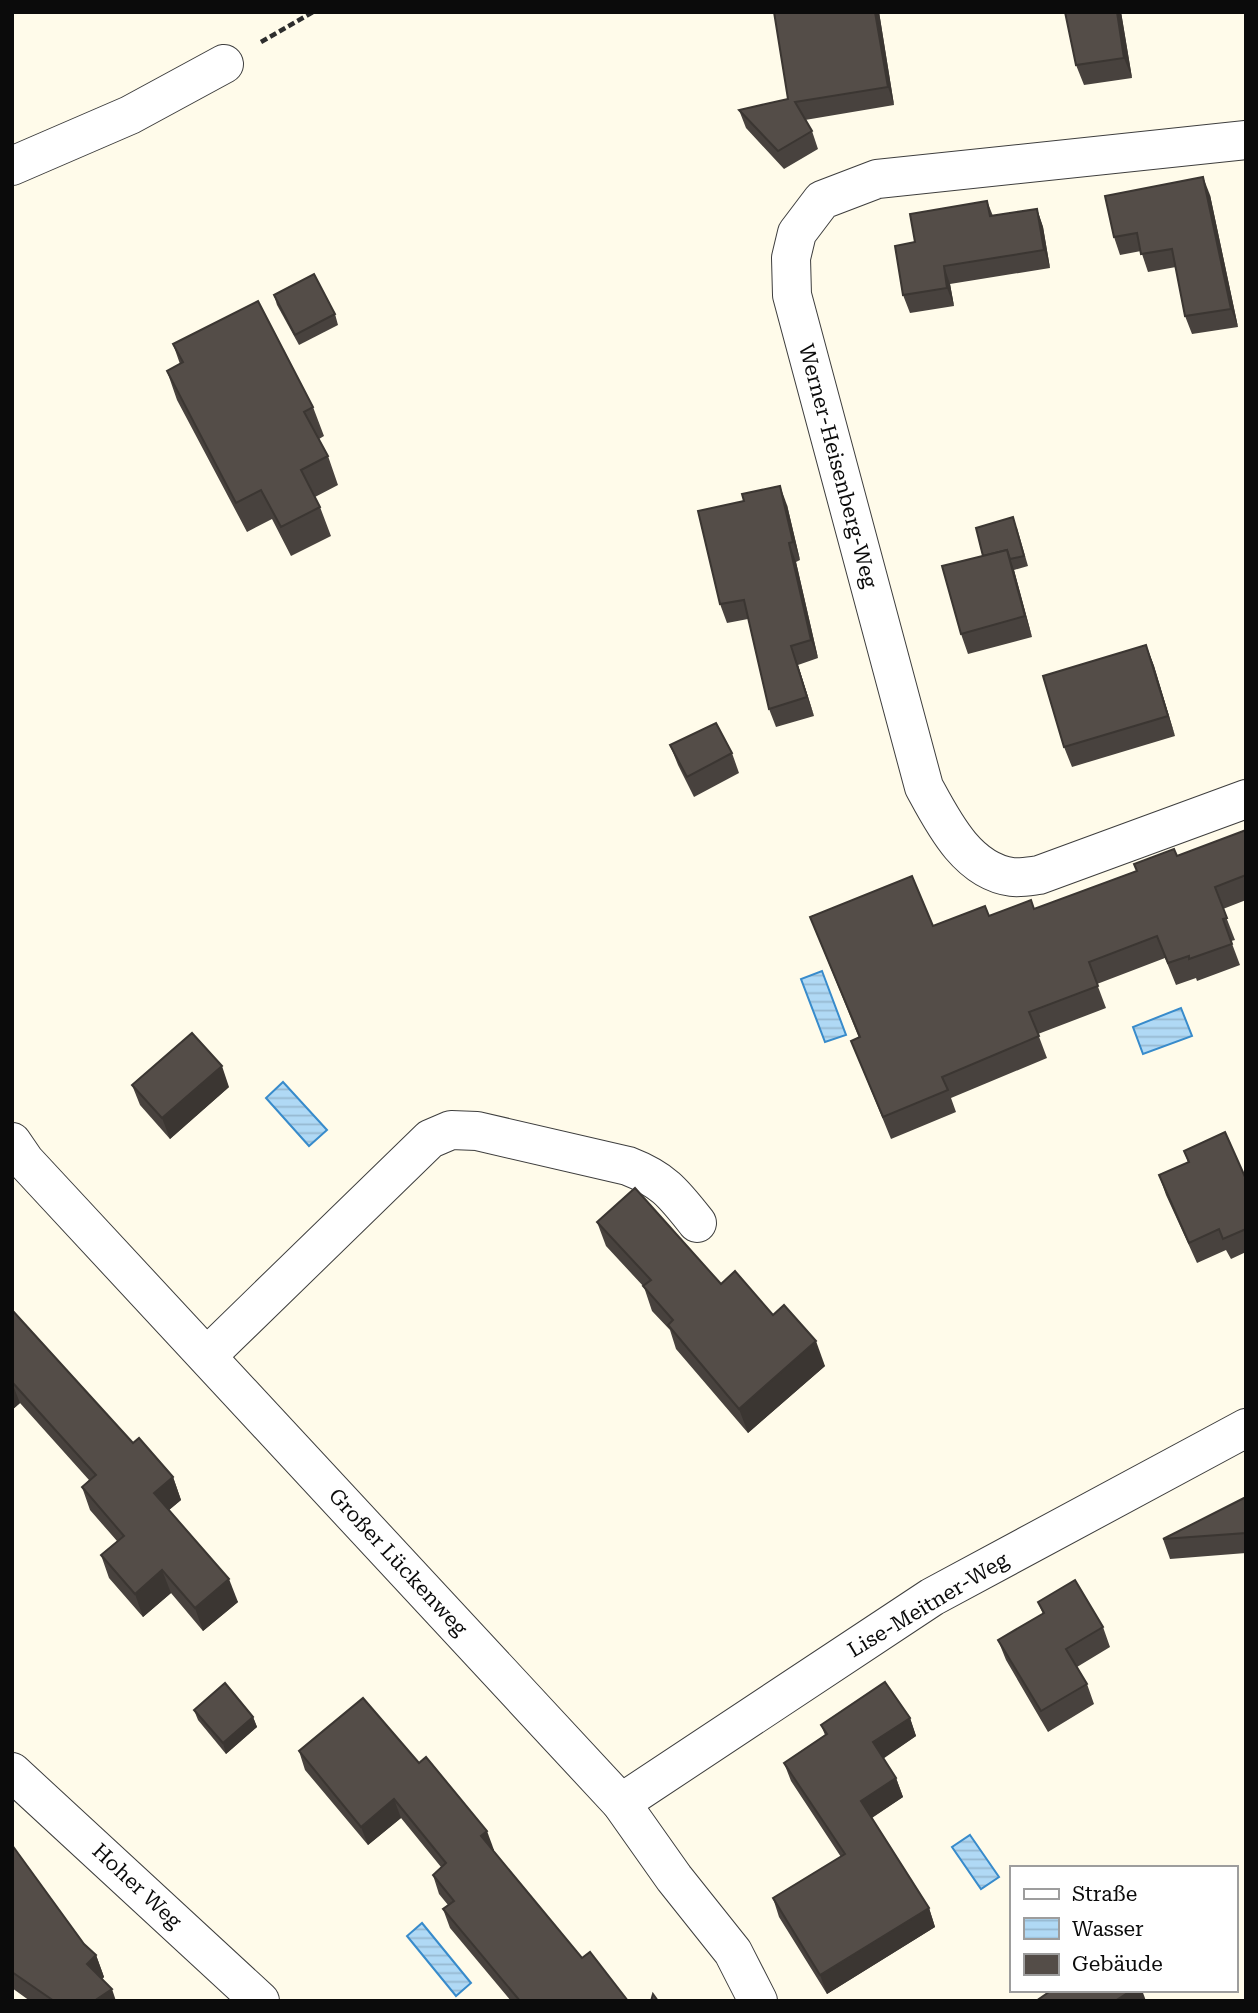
<svg xmlns="http://www.w3.org/2000/svg" width="1258" height="2013" font-family="'Roboto Serif',serif">
<style>
.water{fill:url(#water-rules);stroke:#388bcb;stroke-width:2}
.lines{fill:none;stroke-linecap:round;stroke-linejoin:round}
.minor-casing{stroke:#3e3e3e;stroke-width:40}
.path{stroke:#2d2d2d;stroke-width:4.5;stroke-dasharray:7 3.5;stroke-linecap:butt}
.minor{stroke:#fff;stroke-width:38}
.wall{fill:#48423e}
.shaded-wall{fill:#3b3632}
.building{fill:#544d48;stroke:#3b3632;stroke-width:2}
.labels{text-anchor:middle;dominant-baseline:central;stroke-width:7;stroke-linejoin:round;paint-order:stroke}
.street-label{font-size:21px;fill:#0b0b0b;stroke:#fff}
</style>
<defs>
<pattern id="water-rules" width="6" height="5" patternUnits="userSpaceOnUse" patternTransform="scale(1.75)"><rect width="6" height="5" fill="#b0d9f5"/><path d="M0 2.5h6" fill="none" stroke="#96b9d1"/></pattern>
</defs>
<rect width="100%" height="100%" fill="#fffbea"/>
<g class="water">
<path d="M822,971l24,64 -21,7 -24,-63z"/>
<path d="M1181,1008l11,28 -49,18 -10,-27z"/>
<path d="M283,1082l44,48 -18,16 -43,-48z"/>
<path d="M970,1835l29,42 -18,12 -29,-42z"/>
<path d="M422,1923l49,60 -15,13 -49,-60z"/>
</g>
<g class="lines">
<defs>
<g id="minor">
<path d="M1246,140l-369,39 -55,21 -25,33 -6,25 1,37 132,492c19,35 43,84 88,90 9,1 19,-1 27,-2l207,-76"/>
<path d="M12,166l118,-51 94,-51"/>
<path d="M12,1142l13,19 596,642 53,75 59,74 25,49"/>
<path d="M207,1356l223,-217 21,-9 26,1 151,35c36,14 46,28 69,57"/>
<path d="M12,1772l248,229"/>
<path d="M621,1803l311,-206 314,-169"/>
</g>
</defs>
<use href="#minor" class="minor-casing"/>
<path class="path" d="M261,42l52,-30"/>
<use href="#minor" class="minor"/>
</g>
<g class="wall">
<path d="M879,12l15,93 -89,15 7,11 6,18 -34,20 -38,-41 -7,-18 49,-11z"/>
<path d="M1121,12l11,66 -48,7 -8,-20z"/>
<path d="M1210,195l28,132 -46,7 -7,-18 -9,-49 -28,5 -7,-21 -21,4 -6,-18z"/>
<path d="M987,201l6,15 44,-7 6,18 7,41 -100,16 4,22 -44,7 -7,-18 12,-53z"/>
<path d="M274,295l61,19 3,11 -39,20 -22,-40z"/>
<path d="M173,344l140,63 11,29 -5,3 9,17 10,29 -23,12 5,10 11,29 -40,20 -19,-37 -25,13 -70,-132 -10,-29 13,-7z"/>
<path d="M787,505l13,55 -4,2 22,96 -20,7 16,51 -38,11 -7,-18 -21,-90 -21,4 -7,-19z"/>
<path d="M1017,528l11,38 -14,4 18,67 -64,17 -7,-20 22,-78z"/>
<path d="M1146,645l8,21 21,70 -103,31 -8,-20z"/>
<path d="M670,745l62,8 7,20 -45,24 -16,-32z"/>
<path d="M1246,830v70l-23,9 12,31 -4,1 9,24 -43,16 -1,-3 -20,7 -11,-27 -68,26 9,24 -68,26 9,24 -96,40 5,14 -65,27 -40,-98 8,-3 -49,-121 123,9 101,-17z"/>
<path d="M132,1085l97,2 -59,52 -30,-34z"/>
<path d="M1184,1151l62,28v73l-15,7 -5,-9 -29,13 -31,-68 -7,-20 29,-13z"/>
<path d="M597,1222l176,93 52,51 -77,67 -72,-84 -6,-19 -18,-19 -8,-24 -38,-41z"/>
<path d="M12,1310l121,133 40,34 8,23 -12,10 69,92 -35,29 -32,-38 -28,24 -34,-39 -8,-23 16,-14 -27,-31 -8,-23 7,-7 -69,-77 -8,7z"/>
<path d="M1246,1497v56l-76,6 -7,-20z"/>
<path d="M1038,1602l65,25 7,20 -33,20 10,17 7,20 -46,28 -42,-72 -8,-20 45,-26z"/>
<path d="M194,1710l59,7 4,10 -31,27 -28,-34z"/>
<path d="M910,1718l6,18 -33,22 13,20 7,19 -31,21 57,90 6,19 -108,67 -48,-77 -6,-19 68,-41 -50,-76 -7,-18 41,-28 -4,-10z"/>
<path d="M299,1751l120,12 75,87 -1,1 89,107 46,43h-117l-61,-73 -7,-19 5,-4 -9,-11 -6,-19 8,-8 -40,-49 -33,27 -63,-75z"/>
<path d="M12,1845l72,99 12,11 8,22 -2,2 14,22h-86l-18,-13z"/>
</g>
<g class="shaded-wall">
<path d="M875,12h4l15,93 -6,-18z"/>
<path d="M1117,12h4l11,66 -8,-20z"/>
<path d="M1203,177l7,18 28,132 -7,-18z"/>
<path d="M1037,209l6,18 7,41 -6,-18z"/>
<path d="M944,266l6,18 4,22 -7,-18z"/>
<path d="M780,486l7,19 13,55 -7,-18z"/>
<path d="M789,543l7,19 22,96 -7,-18z"/>
<path d="M1007,550l7,20 18,67 -7,-21z"/>
<path d="M1146,645l8,21 21,70 -7,-20z"/>
<path d="M791,646l7,19 16,51 -7,-19z"/>
<path d="M222,1066l7,21 -59,52 -8,-21z"/>
<path d="M816,1341l9,25 -77,67 -9,-24z"/>
<path d="M12,1383l8,20 -8,7z"/>
<path d="M173,1477l8,23 -18,15 -9,-22z"/>
<path d="M162,1570l9,23 -28,24 -8,-23z"/>
<path d="M229,1579l9,23 -35,29 -8,-23z"/>
<path d="M253,1717l4,10 -31,27 -3,-11z"/>
<path d="M910,1718l6,18 -36,25 -7,-19z"/>
<path d="M896,1778l7,19 -35,23 -7,-19z"/>
<path d="M394,1799l7,19 -33,27 -7,-18z"/>
<path d="M487,1831l7,19 -7,5 -6,-19z"/>
<path d="M929,1908l6,19 -108,67 -7,-19z"/>
<path d="M96,1955l8,22 -9,9 -8,-22z"/>
<path d="M112,1989l4,12h-22z"/>
<path d="M1132,1990h10l4,11h-31z"/>
</g>
<g class="building">
<path d="M774,12h101l13,75 -93,15 17,29 -34,20 -39,-41 49,-11z"/>
<path d="M1065,12h52l7,46 -48,7z"/>
<path d="M1203,177l28,132 -46,7 -13,-67 -31,5 -4,-21 -23,4 -9,-41z"/>
<path d="M987,201l3,15 47,-7 7,41 -100,16 3,22 -44,7 -8,-49 20,-4 -5,-28z"/>
<path d="M314,274l21,40 -40,21 -21,-40z"/>
<path d="M258,301l55,106 -9,5 24,44 -27,14 19,37 -39,20 -20,-37 -25,13 -69,-132 16,-9 -10,-18z"/>
<path d="M780,486l13,56 -4,1 22,97 -20,6 16,51 -38,12 -25,-109 -24,4 -22,-93 46,-10 -2,-7z"/>
<path d="M1013,517l11,39 -14,3 -3,-9 -24,6 -7,-28z"/>
<path d="M1007,550l18,66 -64,18 -19,-68z"/>
<path d="M1146,645l22,71 -104,31 -21,-71z"/>
<path d="M716,723l16,30 -45,24 -17,-32z"/>
<path d="M1246,830v45l-31,12 12,31 -4,1 9,25 -43,15v-3l-21,7 -11,-27 -68,26 9,24 -69,26 10,24 -97,41 6,13 -65,27 -32,-76 9,-4 -50,-120 102,-41 21,50 52,-20 4,10 42,-16 3,9 103,-38 -3,-7 40,-15 3,7z"/>
<path d="M192,1033l30,33 -60,52 -30,-33z"/>
<path d="M1225,1132l21,47v50l-23,10 -4,-10 -30,14 -30,-68 30,-13 -5,-11z"/>
<path d="M635,1188l86,96 14,-13 38,44 11,-10 32,36 -77,68 -71,-84 5,-5 -30,-34 8,-6 -54,-58z"/>
<path d="M12,1310l121,133 6,-5 34,39 -19,16 75,86 -34,29 -33,-38 -27,24 -34,-39 23,-19 -42,-49 14,-12 -84,-93z"/>
<path d="M1246,1497v36l-83,6z"/>
<path d="M1075,1580l28,47 -37,22 21,35 -46,27 -43,-71 46,-27 -6,-11z"/>
<path d="M885,1682l25,36 -37,24 23,36 -35,23 68,107 -109,67 -47,-77 72,-44 -61,-91 43,-29 -6,-9z"/>
<path d="M225,1683l28,34 -30,26 -29,-33z"/>
<path d="M363,1698l56,65 7,-6 61,74 -6,5 101,122 8,-6 38,49h-108l-77,-92 11,-8 -21,-26 13,-12 -52,-64 -33,28 -62,-76z"/>
<path d="M12,1845l72,99 12,11 -9,9 25,25 -18,12h-40l-42,-29z"/>
<path d="M1052,1990h80l-17,11h-79z"/>
<path d="M653,1994l5,7h-7z"/>
</g>
<g class="labels">
<g class="street-label">
<text transform="translate(838 466) rotate(75)">Werner-Heisenberg-Weg</text>
<text transform="translate(398 1562) rotate(47)">Großer Lückenweg</text>
<text transform="translate(928 1605) rotate(-31)">Lise-Meitner-Weg</text>
<text transform="translate(137 1886) rotate(43)">Hoher Weg</text>
</g>
</g>
<rect width="1258" height="2013" fill="none" stroke="#0b0b0b" stroke-width="28"/>
<rect x="1010" y="1866" width="228" height="126" fill="#ffffff" stroke="#9d9d9d" stroke-width="2"/>
<rect x="1024" y="1889" width="35" height="10" fill="#ffffff" stroke="#9d9d9d" stroke-width="2"/>
<text x="1072" y="1901" font-size="21" fill="#0b0b0b">Straße</text>
<rect x="1024" y="1918" width="35" height="21" fill="url(#water-rules)" stroke="#9d9d9d" stroke-width="2"/>
<text x="1072" y="1936" font-size="21" fill="#0b0b0b">Wasser</text>
<rect x="1024" y="1954" width="35" height="21" fill="#544d48" stroke="#9d9d9d" stroke-width="2"/>
<text x="1072" y="1971" font-size="21" fill="#0b0b0b">Gebäude</text>
</svg>
